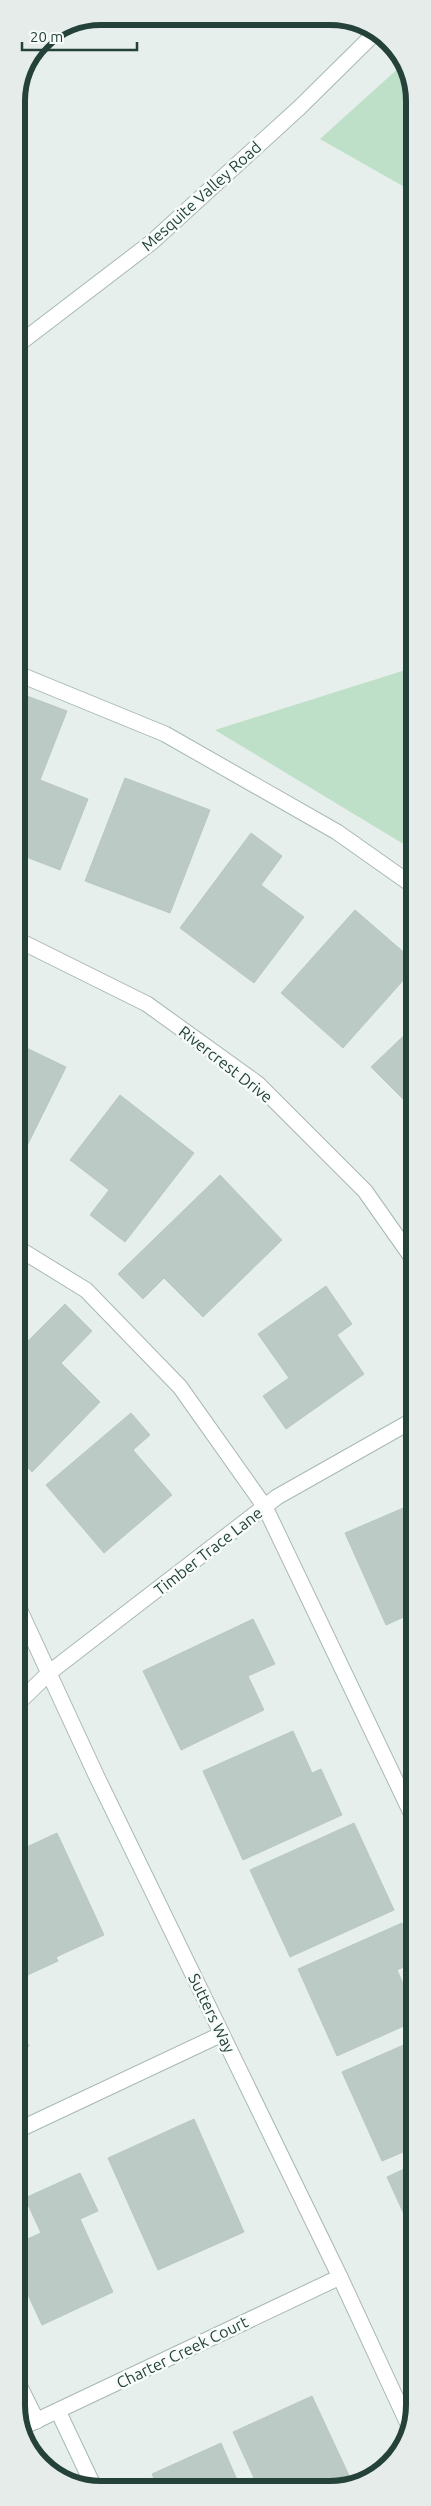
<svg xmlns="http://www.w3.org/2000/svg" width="431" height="2506" font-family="Ubuntu,sans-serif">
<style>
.green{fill:#bfe0c8}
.building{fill:#bbcac4;stroke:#b8c9c2}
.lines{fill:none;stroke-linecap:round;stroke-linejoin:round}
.minor-casing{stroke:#a8b8b2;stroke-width:17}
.minor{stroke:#fff;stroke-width:15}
.labels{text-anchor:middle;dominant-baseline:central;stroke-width:5;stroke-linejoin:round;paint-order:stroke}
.street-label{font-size:16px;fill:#24423a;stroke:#f7fbf9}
.rim{fill:none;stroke:#24423a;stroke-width:6}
</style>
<rect width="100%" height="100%" fill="#e6efeb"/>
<g class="green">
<path d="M402,65l13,30v98l-95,-54z"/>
<path d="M415,667v184l-200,-121z"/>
</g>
<g class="building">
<path d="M27,696l40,15 -27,69 48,19 -28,71 -44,-17v-130z"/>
<path d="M125,778l85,32 -40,103 -85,-32z"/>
<path d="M251,833l31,23 -21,29 43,32 -50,66 -74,-55z"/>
<path d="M355,910l60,52v5l-72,81 -62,-55z"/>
<path d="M415,1025v86l-44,-44z"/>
<path d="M16,1043l50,24 -50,101z"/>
<path d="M120,1095l74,58 -69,89 -35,-27 19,-25 -39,-30z"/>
<path d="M220,1175l62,65 -79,77 -39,-39 -21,21 -25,-25z"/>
<path d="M326,1286l26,38 -15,11 27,39 -78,55 -23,-33 26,-18 -31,-44z"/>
<path d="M65,1304l27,27 -31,32 39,39 -68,70 -16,-16v-103z"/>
<path d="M131,1413l19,22 -17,15 39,45 -68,58 -58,-68z"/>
<path d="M415,1503v109l-29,13 -41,-92z"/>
<path d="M253,1619l22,45 -27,12 16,34 -83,40 -38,-79z"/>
<path d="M293,1731l19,42 9,-4 21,46 -99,45 -40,-89z"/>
<path d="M354,1823l40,87 -104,47 -40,-87z"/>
<path d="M57,1833l47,102 -48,22 2,4 -39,18 -3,-5v-122z"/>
<path d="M402,1923l13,30v9l-18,8 18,40v11l-78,35 -39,-87z"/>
<path d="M16,2020l13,26 -13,6z"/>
<path d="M415,2040v107l-33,14 -40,-89z"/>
<path d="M194,2119l50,113 -86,38 -50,-112z"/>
<path d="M415,2164v74l-28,-61z"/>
<path d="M80,2173l18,38 -18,8 33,73 -71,33 -26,-56v-25l25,-11 -16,-35z"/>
<path d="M312,2396l40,86 -16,8 -77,-1 -26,-57z"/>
<path d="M221,2443l20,46 -83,-1 -6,-14z"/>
</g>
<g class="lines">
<defs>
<g id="minor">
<path d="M16,346l136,-104 147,-134 76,-75"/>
<path d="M16,673l149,61 172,98 78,55"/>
<path d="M16,939l131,65 111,80 107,107 50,71"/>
<path d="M16,1247l70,43 94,97 85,120 150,314"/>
<path d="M16,1602l80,173 244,502 68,147"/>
<path d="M16,1705l34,-33 227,-175 138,-78"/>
<path d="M16,2131l206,-97"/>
<path d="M16,2379l21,42"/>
<path d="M58,2411l36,76"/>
<path d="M23,2427l317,-150"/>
</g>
</defs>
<use href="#minor" class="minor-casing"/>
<use href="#minor" class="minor"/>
</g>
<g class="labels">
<g class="street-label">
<text transform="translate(201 196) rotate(-42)">Mesquite Valley Road</text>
<text transform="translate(226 1064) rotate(38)">Rivercrest Drive</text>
<text transform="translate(208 1551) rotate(-38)">Timber Trace Lane</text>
<text transform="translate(212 2013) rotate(64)">Sutters Way</text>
<text transform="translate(182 2352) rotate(-26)">Charter Creek Court</text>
</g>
</g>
<path d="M0 0H431V2506H0ZM101 25H330A76 76 0 0 1 406 101V2405A76 76 0 0 1 330 2481H101A76 76 0 0 1 25 2405V101A76 76 0 0 1 101 25Z" fill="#e6ecea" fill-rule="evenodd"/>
<path class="rim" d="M101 25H330A76 76 0 0 1 406 101V2405A76 76 0 0 1 330 2481H101A76 76 0 0 1 25 2405V101A76 76 0 0 1 101 25Z"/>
<path d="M22 42v8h115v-8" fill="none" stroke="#24423a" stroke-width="2.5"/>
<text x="30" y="42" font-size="15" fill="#24423a" stroke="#f7fbf9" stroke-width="4" paint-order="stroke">20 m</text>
</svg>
